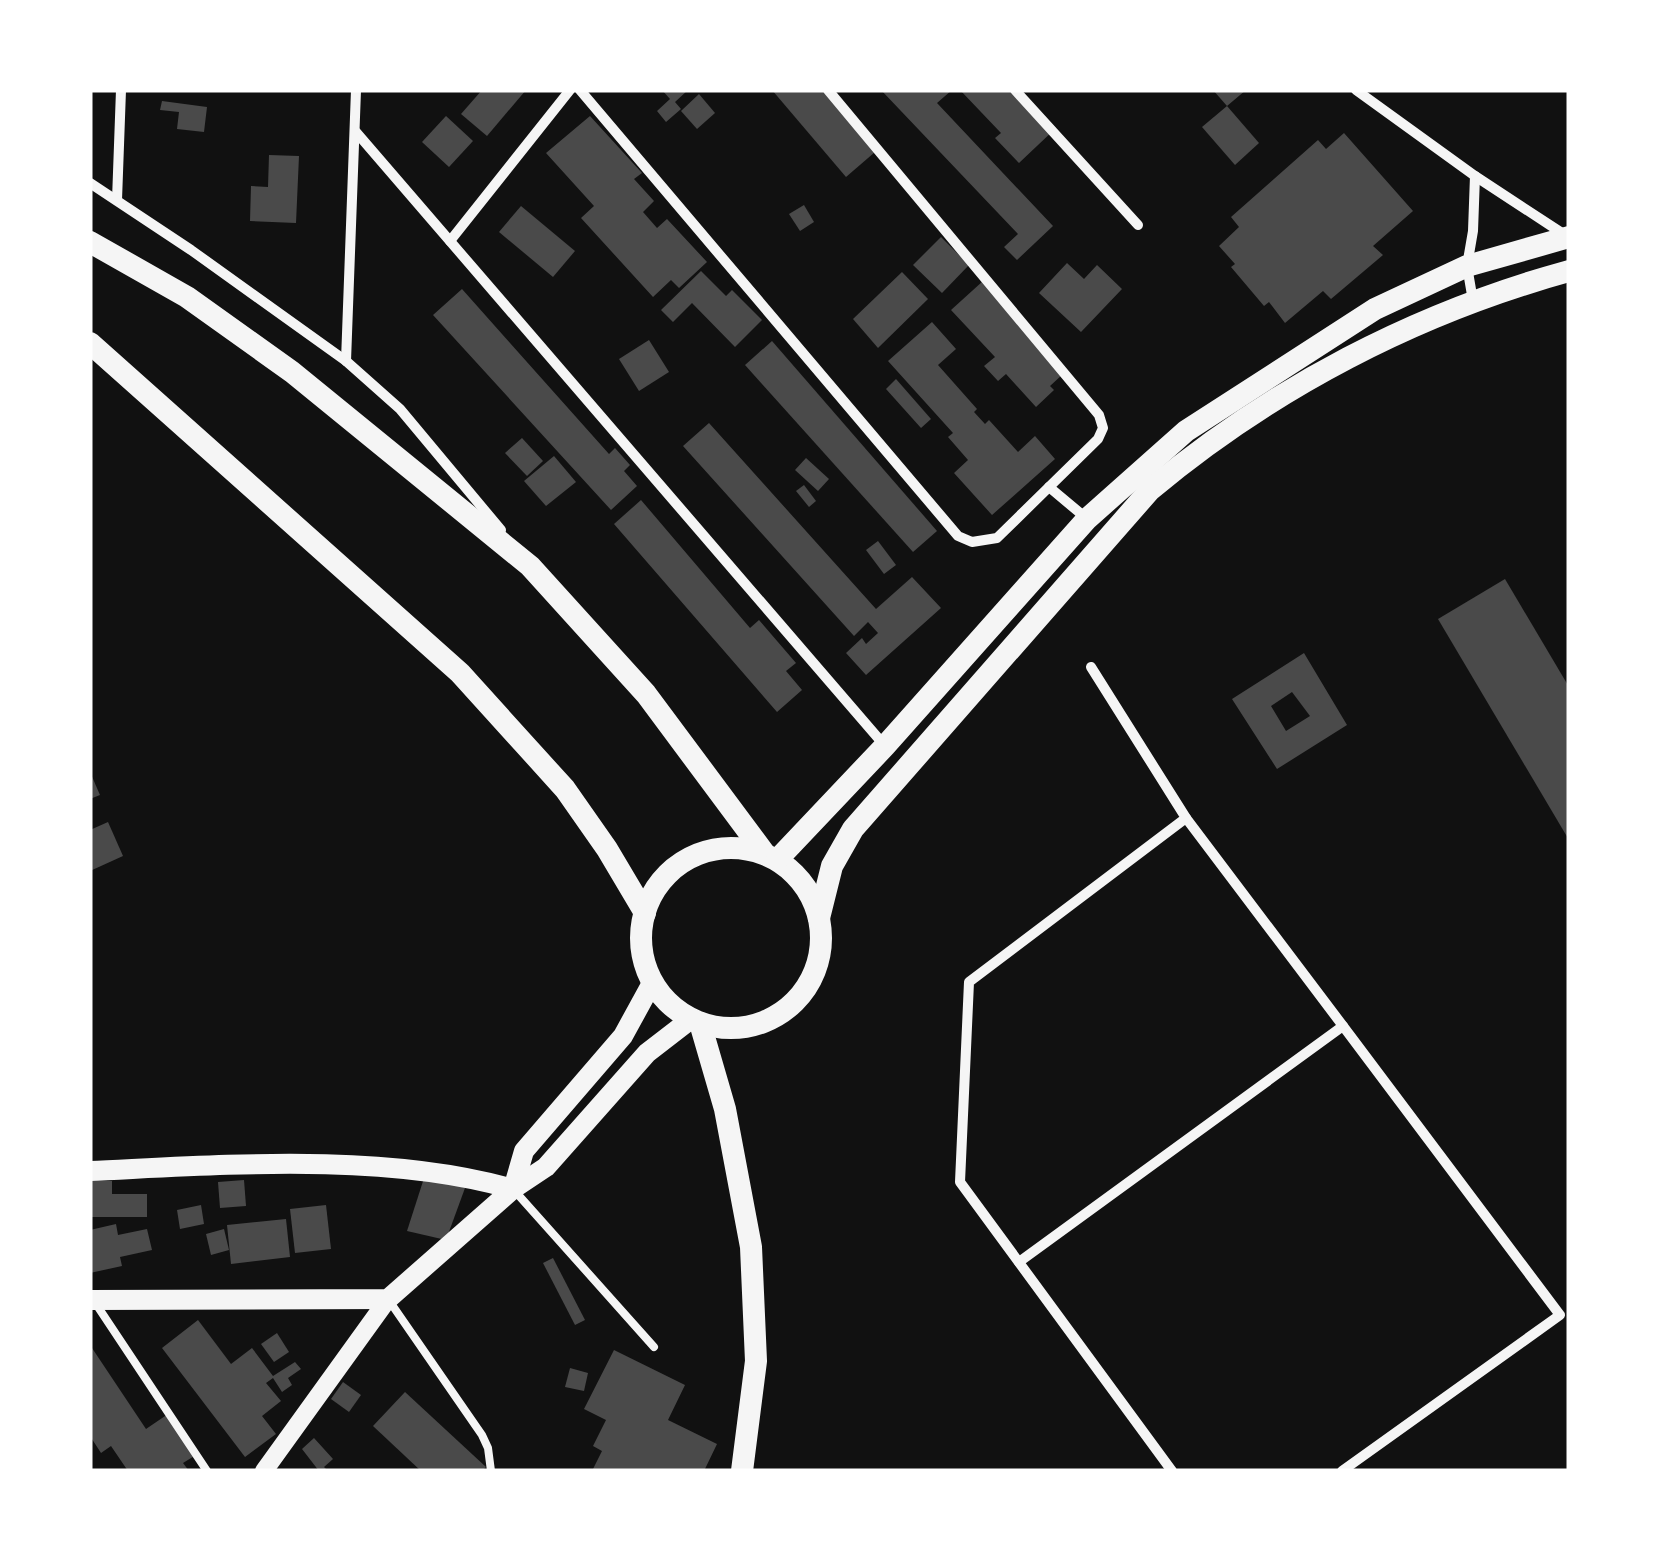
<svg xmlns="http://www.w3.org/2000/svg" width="1659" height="1561" font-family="Cabin,sans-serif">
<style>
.building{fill:#4a4a4a;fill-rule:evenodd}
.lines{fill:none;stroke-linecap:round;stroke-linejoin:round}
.service{stroke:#f5f5f5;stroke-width:8}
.minor{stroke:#f5f5f5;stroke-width:10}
.tertiary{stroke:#f5f5f5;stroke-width:18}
.secondary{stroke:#f5f5f5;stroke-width:20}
.primary{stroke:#f5f5f5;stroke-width:22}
.trunk{stroke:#f5f5f5;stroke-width:22}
</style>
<rect width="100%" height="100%" fill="#111"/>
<g class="building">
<path d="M482,90h44l-39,46 -26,-22z"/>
<path d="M662,90h26l-13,12 6,7 -15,13 -9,-11 13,-12z"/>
<path d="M772,90h50l53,62 -29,25z"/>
<path d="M881,90h71l-15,13 116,123 -36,34 -13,-13 14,-13z"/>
<path d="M960,90h60l36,38 -37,35 -24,-25 6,-5z"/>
<path d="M1213,90h33l-19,16z"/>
<path d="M699,94l16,19 -18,16 -16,-18z"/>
<path d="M162,101l45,6 -3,25 -27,-3 2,-17 -19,-2z"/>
<path d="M1227,106l32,37 -24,22 -33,-38z"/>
<path d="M446,116l27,25 -24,26 -27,-25z"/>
<path d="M590,116l52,57 -8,6 20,22 -11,11 14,16 10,-9 40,43 -28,26 -8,-8 -18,17 -72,-79 13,-12 -48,-53z"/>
<path d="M1344,133l69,78 -40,35 10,9 -52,44 -8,-8 -38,32 -16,-21 -5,4 -33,-39 4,-3 -16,-18 20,-19 -8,-10 87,-77 8,9z"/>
<path d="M269,155l30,1 -3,67 -46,-2 1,-35 17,1z"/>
<path d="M804,205l10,17 -14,9 -11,-17z"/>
<path d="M521,206l54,45 -22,26 -54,-45z"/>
<path d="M941,237l28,28 -27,28 -29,-28z"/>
<path d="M1067,263l17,16 13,-14 25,24 -41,43 -42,-39z"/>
<path d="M701,271l25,25 6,-6 30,30 -27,27 -43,-44 -19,19 -12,-12z"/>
<path d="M902,272l26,27 -50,49 -25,-29z"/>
<path d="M983,281l80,93 -13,12 4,4 -18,17 -30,-33 -8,7 -14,-15 11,-9 -44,-47z"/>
<path d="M462,289l147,165 6,-6 15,17 -6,6 13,15 -26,24 -178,-195z"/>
<path d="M932,322l24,27 -18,16 39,44 -3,3 11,12 4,-4 29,32 17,-16 20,23 -63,56 -38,-42 14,-13 -20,-23 5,-4 -65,-72z"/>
<path d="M649,340l20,32 -30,19 -20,-32z"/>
<path d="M772,341l165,190 -24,21 -168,-187z"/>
<path d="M896,379l35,40 -10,9 -35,-39z"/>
<path d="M709,423l167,186 36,-32 29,31 -75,67 -20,-22 16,-15 4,6 12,-11 -10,-11 -14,14 -171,-190z"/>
<path d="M522,438l21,23 -16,15 -22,-23z"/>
<path d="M554,456l22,26 -30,24 -22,-25z"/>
<path d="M806,458l23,21 -11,12 -23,-21z"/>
<path d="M804,485l12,16 -7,6 -13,-16z"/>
<path d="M641,500l109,128 9,-8 37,43 -10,8 16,19 -25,22 -163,-188z"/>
<path d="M878,541l18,24 -12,9 -18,-24z"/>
<path d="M1505,579l64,108v153l-131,-221z"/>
<path d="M1304,653l43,72 -70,44 -45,-70zM1292,692l18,24 -24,15 -15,-25z"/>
<path d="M90,772l10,23 -10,4z"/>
<path d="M108,822l15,34 -33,15v-41z"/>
<path d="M425,1175l40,13 -19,52 -39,-9z"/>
<path d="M244,1180l2,26 -26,2 -2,-26z"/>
<path d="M90,1181h22v13h35v23h-57z"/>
<path d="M201,1205l3,19 -24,5 -3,-19z"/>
<path d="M326,1205l5,44 -36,4 -5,-44z"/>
<path d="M286,1219l4,38 -59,7 -4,-39z"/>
<path d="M116,1224l2,11 29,-6 5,21 -32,7 2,9 -32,7v-43z"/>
<path d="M224,1229l5,21 -18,5 -5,-21z"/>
<path d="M553,1258l32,62 -10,5 -32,-62z"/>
<path d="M198,1320l33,44 21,-16 21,28 22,-14 6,7 -13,9 4,7 -10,7 -9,-14 -7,5 15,18 -19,15 14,18 -31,23 -83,-109z"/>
<path d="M277,1333l12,19 -15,10 -13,-18z"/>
<path d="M90,1345l56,84 22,-15 28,41 -13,8 6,8h-61l-17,-25 -10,7 -11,-17z"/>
<path d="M614,1350l71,35 -17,35 49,24 -13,27h-112l10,-20 -9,-5 13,-26 -22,-11z"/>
<path d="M570,1368l18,5 -4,18 -19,-4z"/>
<path d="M343,1382l18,13 -12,17 -18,-13z"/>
<path d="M405,1392l81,75 -4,4h-61l-48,-45z"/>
<path d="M314,1438l19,21 -9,8 4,4h-9l-17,-22z"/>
</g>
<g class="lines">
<g class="service">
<path d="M513,1189l141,158"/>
<path d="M388,1299l94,136 6,13 3,23"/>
<path d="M96,1304l111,167"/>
</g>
<g class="minor">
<path d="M580,90l378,446 14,6 25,-4 101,-99 5,-11 -4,-13 -271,-325"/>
<path d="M1015,90l123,135"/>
<path d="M1356,90l119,86 90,59"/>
<path d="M356,132l529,614"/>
<path d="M90,183l101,67 155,111 54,48 101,121"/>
<path d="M117,200l4,-110"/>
<path d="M450,241l120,-151"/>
<path d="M1473,301l-6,-35 6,-35 2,-55"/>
<path d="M346,361l10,-271"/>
<path d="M1049,487l37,31"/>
<path d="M1091,667l95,151 -217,164 -9,200 212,289"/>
<path d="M1019,1262l324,-236 -157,-208"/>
<path d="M1342,1471l218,-156 -217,-289"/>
</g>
<path class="tertiary" d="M264,1471l124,-172"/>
<g class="secondary">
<path d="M90,1171c133,-6 294,-19 423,18"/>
<path d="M513,1189l11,-38 99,-115 29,-53"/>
<path d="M90,1300l298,-1 125,-110 33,-22 101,-114 44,-34"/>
</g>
<g class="primary">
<path d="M90,242l97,55 105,75 238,194 116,128 119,160"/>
<path d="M90,343l370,330 105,116 42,60 38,64"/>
<circle cx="731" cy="938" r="90"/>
<path d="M777,860l108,-114 202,-227 99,-88 189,-122 92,-43 102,-29"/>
<path d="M819,918l13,-52 21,-37 297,-339c122,-102 266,-177 419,-219"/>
</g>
<path class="trunk" d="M700,1023l25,86 26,138 5,114 -14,110"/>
</g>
<rect width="1659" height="1561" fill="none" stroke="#ffffff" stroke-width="185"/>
</svg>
